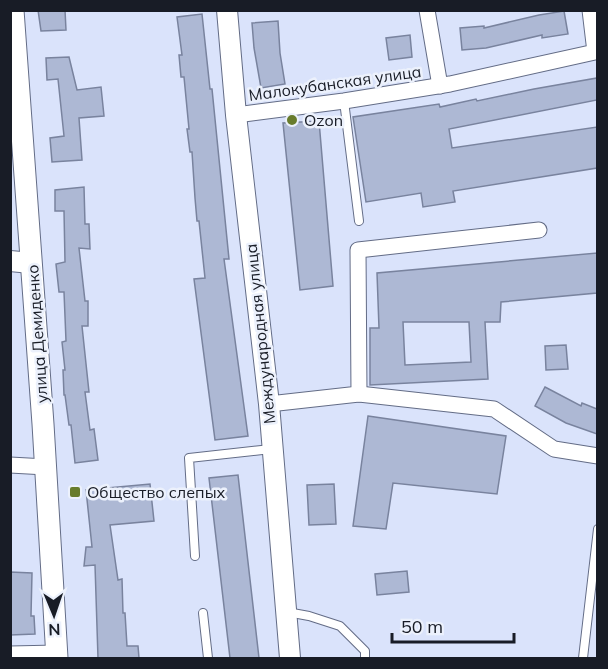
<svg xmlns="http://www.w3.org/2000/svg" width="608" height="669" font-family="Mulish,sans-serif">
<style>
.building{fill:#adb8d4;stroke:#79839e;stroke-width:1.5;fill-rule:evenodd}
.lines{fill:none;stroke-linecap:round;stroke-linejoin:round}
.service-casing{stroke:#636c86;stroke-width:10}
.minor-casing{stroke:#636c86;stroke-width:17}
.tertiary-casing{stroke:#636c86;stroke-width:22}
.secondary-casing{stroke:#636c86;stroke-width:23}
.service{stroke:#fff;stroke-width:8}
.minor{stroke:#fff;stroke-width:15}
.tertiary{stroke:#fff;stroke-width:20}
.secondary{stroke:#fff;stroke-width:21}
.poi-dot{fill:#687c2c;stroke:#ecf1fc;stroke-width:2}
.labels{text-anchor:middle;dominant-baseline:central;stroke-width:5;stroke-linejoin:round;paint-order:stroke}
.street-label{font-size:16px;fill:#181c26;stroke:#ecf1fc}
.poi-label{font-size:16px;fill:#181c26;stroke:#ecf1fc;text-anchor:start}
</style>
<rect width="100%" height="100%" fill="#dae3fb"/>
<g class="building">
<path d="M38,10h27l1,20 -25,1z"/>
<path d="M564,11l4,23 -26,4v-3l-56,13 -24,2 -2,-22 24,-2v2l55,-13z"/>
<path d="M202,14l8,75h2l17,170h-5l24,177 -33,4 -21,-161 11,-1 -6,-57h-2l-2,-23 -3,-46h-2l-3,-23h2l-5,-52h-3l-2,-22h3l-5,-38z"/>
<path d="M278,21l2,32 5,31 -24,4 -7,-40 -2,-25z"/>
<path d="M410,35l2,22 -23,3 -3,-22z"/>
<path d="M69,57l8,33 24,-3 3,29 -25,2 3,42 -30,2 -2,-24 14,-2 -6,-57 -11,1 -1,-22z"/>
<path d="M597,78v22l-148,29 3,19 145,-21v41l-144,23 2,11 -32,5 -2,-14 -55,9 -13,-85 86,-13 1,3 36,-8 1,2 57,-12z"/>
<path d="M319,121l14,165 -33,4 -17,-167z"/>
<path d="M84,187l1,37h4l1,25 -11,-1 6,53h3v25h-6l7,66h-4l5,38 4,-1 4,31 -23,3 -4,-38h-2l-4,-30h-1l-1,-25h2l-3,-28 4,-1 -2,-49h-5l-3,-28 9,-2 -1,-51h-9v-21z"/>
<path d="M597,253v40l-96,9 -1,20h-15l3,57 -118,6v-57h9l-2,-55zM403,322h66l2,40 -66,3z"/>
<path d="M566,345l2,24 -22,1 -1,-24z"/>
<path d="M545,387l36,19 1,-3 15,6v25l-31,-11 -31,-17z"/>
<path d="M368,416l138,20 -9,58 -104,-11 -7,46 -33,-3z"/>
<path d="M238,475l21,183h-29l-21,-180z"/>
<path d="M150,484l4,37 -44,4 8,55 4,-1 1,34h2l2,33h11l1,12h-41l-3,-93 -11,1 2,-19h6l-6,-57z"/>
<path d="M334,484l2,40 -27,1 -2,-40z"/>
<path d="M407,571l2,21 -32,3 -2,-21z"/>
<path d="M10,572l22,1 -1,43h3l1,18 -25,1z"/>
</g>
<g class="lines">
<defs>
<g id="service">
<path d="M344,101l15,120"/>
<path d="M195,556l-6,-98 82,-9"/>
<path d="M287,612l22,4 31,10 25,25v7"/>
<path d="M203,613l5,45"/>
<path d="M583,658l15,-129"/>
</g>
<g id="minor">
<path d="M427,10l13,76"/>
<path d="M236,115l108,-14 106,-17 145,-32 -5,-42"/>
<path d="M359,394l135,15 60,40 44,7"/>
<path d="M269,404l90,-10 -1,-144 181,-20"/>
<path d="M10,465l36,2"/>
<path d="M10,654l47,-1"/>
</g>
<g id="tertiary">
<path d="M227,10l9,105 33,289 21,254"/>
<path d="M10,261l21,2"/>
</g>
<path id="secondary" d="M13,10l30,414 14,234"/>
</defs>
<use href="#service" class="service-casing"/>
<use href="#minor" class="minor-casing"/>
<use href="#tertiary" class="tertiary-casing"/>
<use href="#secondary" class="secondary-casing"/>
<use href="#service" class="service"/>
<use href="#minor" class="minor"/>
<use href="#tertiary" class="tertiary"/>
<use href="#secondary" class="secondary"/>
</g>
<g class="poi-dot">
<circle cx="292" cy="120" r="6"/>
<rect x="69" y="486" width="12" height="12" rx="3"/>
</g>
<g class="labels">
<g class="street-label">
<text transform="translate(335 83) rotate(-8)">Малокубанская улица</text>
<text transform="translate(37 334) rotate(-94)">улица Демиденко</text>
<text transform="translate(260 334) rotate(-96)">Международная улица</text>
</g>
<g class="poi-label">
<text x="304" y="120">Ozon</text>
<text x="87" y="492">Общество слепых</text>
</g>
</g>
<rect width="608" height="669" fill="none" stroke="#181c26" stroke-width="24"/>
<g transform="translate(54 615) rotate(178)" stroke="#ecf1fc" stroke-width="4.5" paint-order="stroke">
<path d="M0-4.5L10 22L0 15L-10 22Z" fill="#181c26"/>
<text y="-9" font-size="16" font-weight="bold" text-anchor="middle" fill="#181c26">N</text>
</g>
<path d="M392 633v9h122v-9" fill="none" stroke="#181c26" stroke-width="3"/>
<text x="401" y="633" font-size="18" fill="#181c26" stroke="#ecf1fc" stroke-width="4.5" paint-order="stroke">50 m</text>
</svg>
